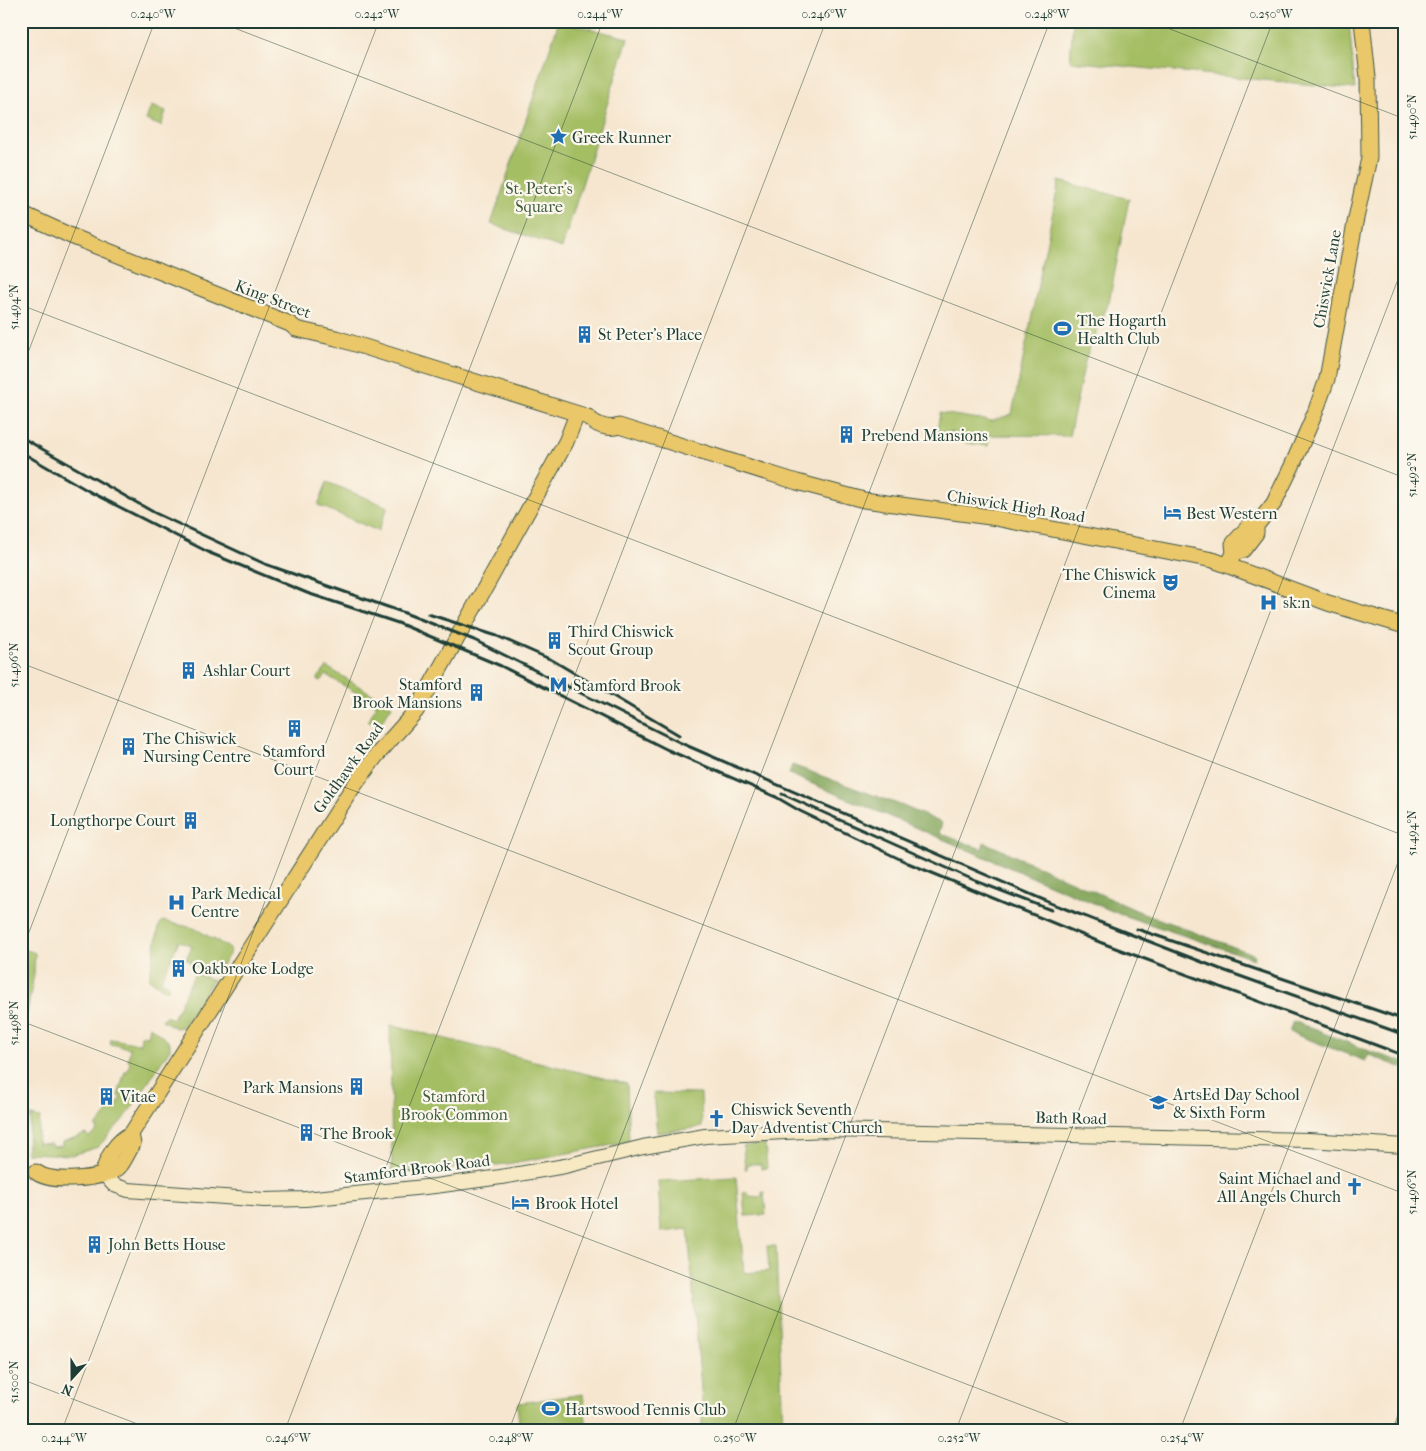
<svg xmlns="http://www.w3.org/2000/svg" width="1426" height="1451" font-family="'IM FELL French Canon',serif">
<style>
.green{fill:#a4be64;stroke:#627e4c}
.forest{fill:#83a55a;stroke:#517147}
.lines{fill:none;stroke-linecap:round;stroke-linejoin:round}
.secondary-casing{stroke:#3f564b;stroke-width:16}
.primary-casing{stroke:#3f564b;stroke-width:17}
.secondary{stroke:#f7e9c3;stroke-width:14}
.primary{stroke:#eac769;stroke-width:15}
.rail{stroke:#1f3d34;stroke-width:3}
.ticks{fill:none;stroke:#1f3d34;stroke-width:1;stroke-opacity:0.45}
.labels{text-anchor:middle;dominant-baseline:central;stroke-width:4.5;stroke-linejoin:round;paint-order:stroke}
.poi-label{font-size:16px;fill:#1f3d34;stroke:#fbf7ec;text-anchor:start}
.park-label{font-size:16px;fill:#405d40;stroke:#fbf7ec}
.street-label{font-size:16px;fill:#1f3d34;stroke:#fbf7ec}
.neatline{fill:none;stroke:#1f3d34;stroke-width:2}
.ticks-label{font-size:12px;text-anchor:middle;fill:#1f3d34}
</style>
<rect width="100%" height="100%" fill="#fbf7ec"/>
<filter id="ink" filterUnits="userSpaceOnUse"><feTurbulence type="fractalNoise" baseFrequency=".02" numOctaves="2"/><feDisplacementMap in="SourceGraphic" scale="10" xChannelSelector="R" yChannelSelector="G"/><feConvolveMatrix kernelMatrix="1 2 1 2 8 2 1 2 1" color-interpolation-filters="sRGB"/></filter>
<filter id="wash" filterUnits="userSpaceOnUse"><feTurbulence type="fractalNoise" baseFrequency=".0096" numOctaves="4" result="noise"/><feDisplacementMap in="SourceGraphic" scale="20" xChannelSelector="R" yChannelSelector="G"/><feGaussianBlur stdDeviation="1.12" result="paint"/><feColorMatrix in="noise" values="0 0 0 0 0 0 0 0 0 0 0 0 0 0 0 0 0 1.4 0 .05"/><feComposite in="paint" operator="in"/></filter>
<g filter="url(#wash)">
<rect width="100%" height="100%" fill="#f6e6cf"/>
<g class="green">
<path d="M559,21l69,17 -66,210 -71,-24z"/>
<path d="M1073,21h276l6,68 -285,-28z"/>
<path d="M151,106l15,5 -5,15 -15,-6z"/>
<path d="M1059,181l70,18 -20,103 -23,55 -17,79 -80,-1 -1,11 -33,-5 1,-8 -19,-2 3,-18 52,8 20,-7z"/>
<path d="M327,482l61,25 -10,24 -60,-26z"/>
<path d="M327,667l65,39 -14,21 -10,-6 9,-16 -51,-30 -5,6 -4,-2z"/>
<path d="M162,921l32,7 35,20 1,5 -13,20 -27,-9 1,-3 -5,-2 6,-13 -13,-5 -18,40 8,4 -2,6 -18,-12 10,-53z"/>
<path d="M21,948l14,5 -1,21 -8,45 -5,-1z"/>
<path d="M195,973l18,7 -31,47 -6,1 -14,-8 3,-4 8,3z"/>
<path d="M390,1025l237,59 2,58 -122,22 -115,10z"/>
<path d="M150,1026l20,17v6l-43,66 -29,32 -26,8 -46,-2 5,-37 9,2 -3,25 14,1 1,3 10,-1v-4l24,-8 3,3 9,-7 -2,-3 17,-21 3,1 5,-9 -3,-2 7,-25h3l2,-9 -2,-1 2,-13 -20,-4 1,-5 29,5 1,-9 7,1z"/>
<path d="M653,1093l48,1 1,33 -45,6z"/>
<path d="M765,1144l2,24 -6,1v-5h-14v5h-2l-2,-23z"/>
<path d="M736,1177l8,96 25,-2 -2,-25h9l7,184h-81v-28l-14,-173 -27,3 -3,-51z"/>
<path d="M743,1192h5v4l14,1v-5h2l2,23 -21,1z"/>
<path d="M583,1394l4,36h-67l-3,-25 2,-2z"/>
</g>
<g class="forest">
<path d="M792,765l111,41 39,17 -3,10 43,16 2,-7 154,69 117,44 -1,4 -135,-45 -330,-140z"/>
<path d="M1293,1021l79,31 33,11v6l-36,-14 -4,6 -76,-29z"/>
</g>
</g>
<g filter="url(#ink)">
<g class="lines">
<defs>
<g id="secondary">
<path d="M103,1173l11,12 14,5 136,10 41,-1 130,-13 66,-9 64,-11 78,-19 62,-11 120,-6 483,10 97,6"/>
<path d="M1402,1430l3,-11"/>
</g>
<g id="primary">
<path d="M21,213l50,23 219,88 6,5 40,9 249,78"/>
<path d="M588,417c7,8 20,13 31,9l178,56 67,18 126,17 223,43 115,43 77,23"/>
<path d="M1234,553l9,-3 13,-17v-7l18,-23 18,-37 23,-53 12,-34 28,-156 14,-65 -1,-80 -6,-57"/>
<path d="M1230,561l4,-8 -1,-9 15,-17 8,-1"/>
<path d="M36,1172c15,12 63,7 79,-2 8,-4 13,-19 18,-26l-2,-10"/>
<path d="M103,1173c4,-16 13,-32 28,-39l220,-344 25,-34 40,-45 10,-17 140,-252 11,-28"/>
</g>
</defs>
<use href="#secondary" class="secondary-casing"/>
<use href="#primary" class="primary-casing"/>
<use href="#secondary" class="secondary"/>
<use href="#primary" class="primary"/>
<g class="rail">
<path d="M21,437l134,76 110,51 137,48 72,28 207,103 372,161 167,65 185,66"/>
<path d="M21,452l71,41 118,60 97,40 91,30 103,43 167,84 108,47 24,14 108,52 194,80 303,113"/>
<path d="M428,614l69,22 55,24 127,75"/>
<path d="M782,794l194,87 75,29"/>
<path d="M1137,929l268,91"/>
</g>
</g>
</g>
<path class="ticks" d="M216,21l1189,457M1149,21l256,98M21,305l1384,531M21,371l134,-350M21,663l1384,531M21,953l358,-932M21,1021l1065,409M21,1379l132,51M62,1430l541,-1409M285,1430l541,-1409M509,1430l541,-1409M733,1430l540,-1409M956,1430l449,-1169M1180,1430l225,-586M1403,1430l2,-4"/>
<defs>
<symbol id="sight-bare" viewBox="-9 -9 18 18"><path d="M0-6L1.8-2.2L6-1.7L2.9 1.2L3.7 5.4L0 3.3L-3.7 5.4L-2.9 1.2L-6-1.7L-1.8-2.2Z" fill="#1f6fb2" stroke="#fbf7ec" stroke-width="2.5" paint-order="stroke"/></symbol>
<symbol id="stadium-bare" viewBox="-9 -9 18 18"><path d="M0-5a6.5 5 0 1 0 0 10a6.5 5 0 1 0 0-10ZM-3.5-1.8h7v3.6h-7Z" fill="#1f6fb2" stroke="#fbf7ec" stroke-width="2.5" paint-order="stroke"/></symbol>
<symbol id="building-bare" viewBox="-9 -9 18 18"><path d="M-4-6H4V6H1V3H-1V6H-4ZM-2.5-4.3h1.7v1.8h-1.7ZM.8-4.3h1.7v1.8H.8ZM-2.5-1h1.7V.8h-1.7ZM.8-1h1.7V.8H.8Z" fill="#1f6fb2" stroke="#fbf7ec" stroke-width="2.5" paint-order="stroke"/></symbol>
<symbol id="hotel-bare" viewBox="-9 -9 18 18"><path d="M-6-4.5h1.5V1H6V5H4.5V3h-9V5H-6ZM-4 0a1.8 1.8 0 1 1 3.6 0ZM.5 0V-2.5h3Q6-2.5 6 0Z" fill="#1f6fb2" stroke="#fbf7ec" stroke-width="2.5" paint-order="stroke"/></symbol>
<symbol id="theatre-bare" viewBox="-9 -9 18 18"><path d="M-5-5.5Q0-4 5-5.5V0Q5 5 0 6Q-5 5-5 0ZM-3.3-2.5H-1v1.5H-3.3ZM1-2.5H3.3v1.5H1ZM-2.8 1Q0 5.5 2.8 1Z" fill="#1f6fb2" stroke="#fbf7ec" stroke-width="2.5" paint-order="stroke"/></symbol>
<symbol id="hospital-bare" viewBox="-9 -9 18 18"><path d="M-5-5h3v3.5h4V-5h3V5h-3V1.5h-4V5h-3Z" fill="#1f6fb2" stroke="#fbf7ec" stroke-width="2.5" paint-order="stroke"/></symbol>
<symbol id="metro-bare" viewBox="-9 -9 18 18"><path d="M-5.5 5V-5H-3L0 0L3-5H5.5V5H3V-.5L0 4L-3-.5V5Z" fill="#1f6fb2" stroke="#fbf7ec" stroke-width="2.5" paint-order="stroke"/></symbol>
<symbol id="school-bare" viewBox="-9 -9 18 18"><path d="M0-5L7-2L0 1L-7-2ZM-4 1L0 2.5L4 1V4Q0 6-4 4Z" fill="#1f6fb2" stroke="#fbf7ec" stroke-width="2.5" paint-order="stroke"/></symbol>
<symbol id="church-bare" viewBox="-9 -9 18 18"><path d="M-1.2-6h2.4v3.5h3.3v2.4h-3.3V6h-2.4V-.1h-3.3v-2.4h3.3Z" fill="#1f6fb2" stroke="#fbf7ec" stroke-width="2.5" paint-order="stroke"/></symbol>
</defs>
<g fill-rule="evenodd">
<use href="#sight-bare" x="546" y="124" width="25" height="25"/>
<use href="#stadium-bare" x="1050" y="316" width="25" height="25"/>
<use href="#building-bare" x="572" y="322" width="25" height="25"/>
<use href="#building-bare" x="834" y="422" width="25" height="25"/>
<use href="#hotel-bare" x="1160" y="500" width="25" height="25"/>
<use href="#theatre-bare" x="1158" y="570" width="25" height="25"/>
<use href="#hospital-bare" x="1256" y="590" width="25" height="25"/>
<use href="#building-bare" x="542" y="628" width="25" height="25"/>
<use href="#building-bare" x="176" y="658" width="25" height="25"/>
<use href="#metro-bare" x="546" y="672" width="25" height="25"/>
<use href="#building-bare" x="464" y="680" width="25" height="25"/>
<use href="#building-bare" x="282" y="716" width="25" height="25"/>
<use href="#building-bare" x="116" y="734" width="25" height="25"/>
<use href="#building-bare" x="178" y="808" width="25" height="25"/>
<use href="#hospital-bare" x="164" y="890" width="25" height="25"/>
<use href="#building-bare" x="166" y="956" width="25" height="25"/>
<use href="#building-bare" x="344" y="1074" width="25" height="25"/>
<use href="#building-bare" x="94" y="1084" width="25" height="25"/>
<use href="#school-bare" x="1146" y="1090" width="25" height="25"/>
<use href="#church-bare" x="704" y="1106" width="25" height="25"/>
<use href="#building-bare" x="294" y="1120" width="25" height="25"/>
<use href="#church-bare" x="1342" y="1174" width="25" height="25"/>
<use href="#hotel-bare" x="508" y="1190" width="25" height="25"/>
<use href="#building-bare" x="82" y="1232" width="25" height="25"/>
<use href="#stadium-bare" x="538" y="1396" width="25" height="25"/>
</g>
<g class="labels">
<g class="poi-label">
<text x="572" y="137">Greek Runner</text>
<text x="1077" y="320">The Hogarth<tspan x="1077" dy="18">Health Club</tspan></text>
<text x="598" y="334">St Peter's Place</text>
<text x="861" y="435">Prebend Mansions</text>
<text x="1186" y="513">Best Western</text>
<text x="1156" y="574" text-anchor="end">The Chiswick<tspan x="1156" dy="18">Cinema</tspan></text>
<text x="1283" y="602">sk:n</text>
<text x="568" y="631">Third Chiswick<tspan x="568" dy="18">Scout Group</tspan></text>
<text x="203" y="670">Ashlar Court</text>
<text x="462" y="684" text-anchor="end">Stamford<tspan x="462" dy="18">Brook Mansions</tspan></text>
<text x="573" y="685">Stamford Brook</text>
<text x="143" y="738">The Chiswick<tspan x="143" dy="18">Nursing Centre</tspan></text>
<text x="294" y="751" text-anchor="middle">Stamford<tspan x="294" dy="18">Court</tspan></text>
<text x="176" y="820" text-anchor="end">Longthorpe Court</text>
<text x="191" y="893">Park Medical<tspan x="191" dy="18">Centre</tspan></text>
<text x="192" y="968">Oakbrooke Lodge</text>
<text x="343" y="1087" text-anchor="end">Park Mansions</text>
<text x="1173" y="1094">ArtsEd Day School<tspan x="1173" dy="18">&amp; Sixth Form</tspan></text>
<text x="120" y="1096">Vitae</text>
<text x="731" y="1109">Chiswick Seventh<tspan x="731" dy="18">Day Adventist Church</tspan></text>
<text x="320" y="1133">The Brook</text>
<text x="1341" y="1178" text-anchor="end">Saint Michael and<tspan x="1341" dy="18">All Angels Church</tspan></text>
<text x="535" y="1203">Brook Hotel</text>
<text x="108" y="1244">John Betts House</text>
<text x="565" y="1409">Hartswood Tennis Club</text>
</g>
<g class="park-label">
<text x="539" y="188">St. Peter's<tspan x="539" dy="18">Square</tspan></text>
<text x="454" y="1096">Stamford<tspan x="454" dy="18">Brook Common</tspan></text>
</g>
<g class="street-label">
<text transform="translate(1327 279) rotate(-80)">Chiswick Lane</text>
<text transform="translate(273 299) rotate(21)">King Street</text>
<text transform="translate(1016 506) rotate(9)">Chiswick High Road</text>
<text transform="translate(348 768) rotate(-54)">Goldhawk Road</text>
<text transform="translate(1071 1118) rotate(1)">Bath Road</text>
<text transform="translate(417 1169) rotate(-7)">Stamford Brook Road</text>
</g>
</g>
<rect width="1426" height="1451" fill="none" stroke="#fbf7ec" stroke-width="55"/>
<g transform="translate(72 1378) rotate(201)" stroke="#fbf7ec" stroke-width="4" paint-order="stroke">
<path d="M0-4L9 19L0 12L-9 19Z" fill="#1f3d34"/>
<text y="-8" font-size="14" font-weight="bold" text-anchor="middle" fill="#1f3d34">N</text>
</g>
<rect x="28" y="28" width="1370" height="1396" class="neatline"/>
<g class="ticks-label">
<text x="153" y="18">0.240°W</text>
<text x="377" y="18">0.242°W</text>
<text x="600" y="18">0.244°W</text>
<text x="824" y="18">0.246°W</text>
<text x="1047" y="18">0.248°W</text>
<text x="1271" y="18">0.250°W</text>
<text transform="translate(1412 117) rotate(-90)" y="4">51.490°N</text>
<text transform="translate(14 307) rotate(-90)" y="4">51.494°N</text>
<text transform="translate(1412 475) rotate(-90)" y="4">51.492°N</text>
<text transform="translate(14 665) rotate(-90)" y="4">51.496°N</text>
<text transform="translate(1412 833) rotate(-90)" y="4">51.494°N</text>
<text transform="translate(14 1023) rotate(-90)" y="4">51.498°N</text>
<text transform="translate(1412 1192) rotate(-90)" y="4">51.496°N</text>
<text transform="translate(14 1382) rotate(-90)" y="4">51.500°N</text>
<text x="64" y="1442">0.244°W</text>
<text x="288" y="1442">0.246°W</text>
<text x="511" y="1442">0.248°W</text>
<text x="735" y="1442">0.250°W</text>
<text x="959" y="1442">0.252°W</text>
<text x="1182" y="1442">0.254°W</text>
</g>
</svg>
